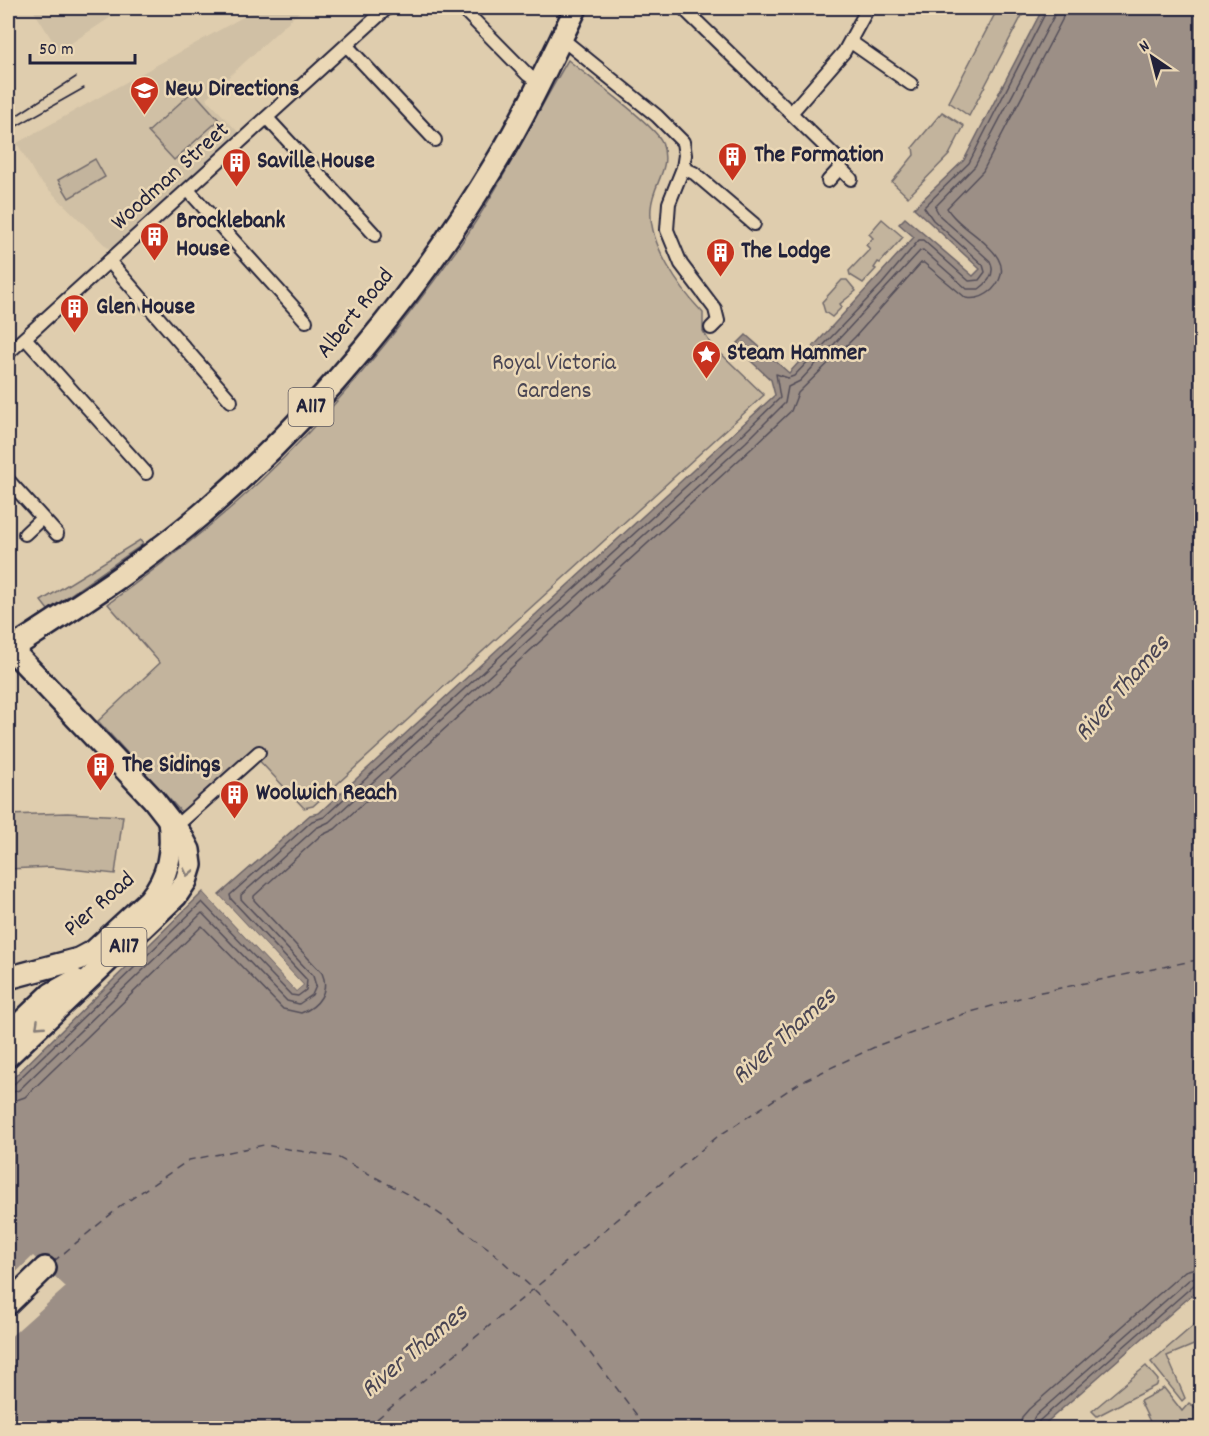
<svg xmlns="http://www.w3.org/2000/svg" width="1209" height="1436" font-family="Dekko,sans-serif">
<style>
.built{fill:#d0c0a5}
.green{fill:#c3b49d;stroke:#726b6c;stroke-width:1.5}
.water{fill:#9c8f86;stroke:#6b6368;stroke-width:1.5}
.pier{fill:#dfcdae}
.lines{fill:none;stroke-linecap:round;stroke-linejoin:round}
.shore{stroke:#534e59;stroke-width:1.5}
.ferry{stroke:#474352;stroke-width:1.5;stroke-dasharray:8 6;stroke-linecap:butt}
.street-casing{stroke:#22223b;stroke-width:16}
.highway-casing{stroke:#22223b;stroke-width:26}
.street{stroke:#ebd8b6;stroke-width:12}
.highway{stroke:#ebd8b6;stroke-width:21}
.tram{stroke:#22223b;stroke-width:1.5}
.oneway{stroke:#867d78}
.labels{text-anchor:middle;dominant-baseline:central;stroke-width:5;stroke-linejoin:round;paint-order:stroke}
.shield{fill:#ebd8b6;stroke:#5e5960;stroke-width:1.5}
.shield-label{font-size:22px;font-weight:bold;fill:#22223b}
.poi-label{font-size:24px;font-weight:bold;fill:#22223b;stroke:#ebd8b6;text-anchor:start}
.street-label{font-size:24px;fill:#22223b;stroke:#ebd8b6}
.park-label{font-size:24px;fill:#4a4654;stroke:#ebd8b6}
.water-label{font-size:26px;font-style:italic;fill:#474352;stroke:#ebd8b6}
</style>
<rect width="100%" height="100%" fill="#dfcdae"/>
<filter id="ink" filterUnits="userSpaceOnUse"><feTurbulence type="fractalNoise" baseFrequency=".0167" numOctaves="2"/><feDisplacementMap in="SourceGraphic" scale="12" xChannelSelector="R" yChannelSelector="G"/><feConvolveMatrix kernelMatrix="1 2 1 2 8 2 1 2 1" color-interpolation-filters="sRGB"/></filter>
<g filter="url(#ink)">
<g class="built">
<path d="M32,8h93l-66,43z"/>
<path d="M259,8h39l2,3 -94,87 35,37 -129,117 -75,-74 -20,-35z"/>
</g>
<g class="green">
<path d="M998,8h28l-57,108 -20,-14z"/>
<path d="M568,60c17,14 88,66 94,82 10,28 -9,40 -11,66 -3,36 29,81 52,105v18l7,12 54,52 -451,411 -9,2 -52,-55 -68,62 -86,-94 62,-58 -52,-59c52,-39 105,-78 152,-123 74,-70 141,-153 200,-236 41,-59 72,-124 108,-185z"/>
<path d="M193,91l26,29 -45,40 -26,-28z"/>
<path d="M942,112l22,14 -15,29 -41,42 -16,-15 22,-27 -1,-8z"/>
<path d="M95,159l10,18 -36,21 -11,-18z"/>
<path d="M882,219l21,18 -23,26 -2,-1 -4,6 2,1 -13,14 -13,-8 -1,-4 21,-22 -4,-4 7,-7 -4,-4z"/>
<path d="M842,280h5l9,11 -16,13 2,3 -10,10 -7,-5 -3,-10z"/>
<path d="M140,540l3,4 -95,66 -7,-9z"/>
<path d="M67,813l56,3 -8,58 -63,-7 -44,2v-54z"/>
<path d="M1201,1319v23l-34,14 18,42 -3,3 -31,-39z"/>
<path d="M1146,1366l12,14 -1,5 -60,31 -5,-5z"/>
<path d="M1164,1388l18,23 7,-8 12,9v16h-48l-13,-27z"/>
</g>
<path class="water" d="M1043,8h158v1279l-161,141h-1032v-345l195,-191 93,99 7,-6 -84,-90 91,-80 9,-2 456,-418 -4,-15 -36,-34 11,-11 43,38 125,-136 -15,-13 6,-6 68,58 7,-7 -66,-61 50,-48z"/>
<g class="pier">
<path d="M203,892l5,1 88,94 3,-2 -83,-90h3l84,90 -7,6z"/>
<path d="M33,1256l33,31 -58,52v-59z"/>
</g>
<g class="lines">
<g class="shore">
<path d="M8,1086l6,-2 188,-182 89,93 7,1 8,-6 1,-10 -76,-81 -1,-4 82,-74 12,-4 417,-381 39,-38 -4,-24 12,4 6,-2 88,-92 37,-44h4l46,41 10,-1 6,-8 -2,-7 -50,-45 -9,-13 45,-44 79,-155"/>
<path d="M8,1094l11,-4 183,-177 85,88 12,3 13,-9 4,-9 -3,-10 -72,-77v-4l75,-67 13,-6 417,-380 39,-39 3,-16 12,-6 120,-130 3,-1 44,39h12c10,-7 17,-16 11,-28l-50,-45 -5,-9 40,-41 79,-150 2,-8"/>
<path d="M8,1103l17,-6 177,-171 81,83 18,4c17,-6 29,-22 21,-40l-68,-73v-4l66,-60 15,-7 417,-381 39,-37 7,-18 57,-56 66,-74h3l42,35c10,2 18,-1 26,-8 34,-35 -32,-57 -45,-82l36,-37 79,-151 3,-12"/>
<path d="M1020,1428l2,-11 7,-8 156,-138 17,-5"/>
<path d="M1029,1428l6,-12 155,-137 12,-4"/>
<path d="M1037,1428l2,-7 156,-137 7,-1"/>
</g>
<g class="ferry">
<path d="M53,1262l69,-57 67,-45 75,-15 73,12 87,46 64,45 72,65 76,101 5,14"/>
<path d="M366,1428l351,-291 84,-55 78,-37 85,-31 77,-22 161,-33"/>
</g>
<defs>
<g id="street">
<path d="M462,8l66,67 11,8"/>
<path d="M683,8l156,152 1,8 -12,13"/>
<path d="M561,38l96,78 26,26 2,13 -2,13 -14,35 -2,27 14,34 34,45 3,12 -7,7"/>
<path d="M851,42l60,42"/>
<path d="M347,46l88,94"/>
<path d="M791,113l53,-61 24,-44"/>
<path d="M267,118l108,117"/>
<path d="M683,168l11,5 60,51"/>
<path d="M840,168l11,11"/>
<path d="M188,190l118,131"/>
<path d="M109,261l122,140"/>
<path d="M25,338l121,135"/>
<path d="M8,353l379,-345"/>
<path d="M8,480l49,54"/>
<path d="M25,534l17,-16"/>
<path d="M175,827l84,-75"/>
</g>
<g id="highway">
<path d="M8,978l71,-19 15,-8 55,-51c20,-24 24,-49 20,-80"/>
<path d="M8,1035l43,-41 25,-14"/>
<path d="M8,1056l168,-160 10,-15 5,-16 -2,-15 -8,-15 -28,-36 -142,-150c66,-43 133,-85 193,-137 114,-99 215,-221 293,-351 30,-49 54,-102 79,-153"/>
<path d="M8,1304l37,-36"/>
</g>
</defs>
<use href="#street" class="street-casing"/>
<use href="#highway" class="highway-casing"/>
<use href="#street" class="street"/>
<use href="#highway" class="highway"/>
<g class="tram">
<path d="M8,121l68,-44"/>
<path d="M8,131l76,-43"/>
</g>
</g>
<defs><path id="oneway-chevron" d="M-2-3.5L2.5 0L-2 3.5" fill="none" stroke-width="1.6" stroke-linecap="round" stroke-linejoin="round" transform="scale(1.5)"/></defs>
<g class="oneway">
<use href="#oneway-chevron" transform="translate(188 872) rotate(103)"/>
<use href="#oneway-chevron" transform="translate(39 1025) rotate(137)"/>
</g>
</g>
<defs>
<symbol id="school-pin" viewBox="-11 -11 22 30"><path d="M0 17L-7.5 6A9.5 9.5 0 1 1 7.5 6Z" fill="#c8321e" stroke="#ebd8b6"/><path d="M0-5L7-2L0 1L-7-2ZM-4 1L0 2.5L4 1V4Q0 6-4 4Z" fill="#fff"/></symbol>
<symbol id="building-pin" viewBox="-11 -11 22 30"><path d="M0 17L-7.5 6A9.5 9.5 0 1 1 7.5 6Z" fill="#c8321e" stroke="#ebd8b6"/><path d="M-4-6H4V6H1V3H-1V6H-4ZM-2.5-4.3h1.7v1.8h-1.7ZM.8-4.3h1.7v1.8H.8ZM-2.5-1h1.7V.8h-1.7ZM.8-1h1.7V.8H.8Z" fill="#fff"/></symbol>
<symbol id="sight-pin" viewBox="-11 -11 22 30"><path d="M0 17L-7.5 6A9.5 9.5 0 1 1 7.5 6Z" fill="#c8321e" stroke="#ebd8b6"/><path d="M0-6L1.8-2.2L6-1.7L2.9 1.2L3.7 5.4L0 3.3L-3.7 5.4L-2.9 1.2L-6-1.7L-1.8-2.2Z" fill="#fff"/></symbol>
</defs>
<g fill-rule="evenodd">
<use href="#school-pin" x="128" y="74" width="33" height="45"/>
<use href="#building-pin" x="716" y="140" width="33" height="45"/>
<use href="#building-pin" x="220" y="146" width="33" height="45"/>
<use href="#building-pin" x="138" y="220" width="33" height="45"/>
<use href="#building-pin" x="704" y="236" width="33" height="45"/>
<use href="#building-pin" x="58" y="292" width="33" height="45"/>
<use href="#sight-pin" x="690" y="338" width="33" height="45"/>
<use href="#building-pin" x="84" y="750" width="33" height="45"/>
<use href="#building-pin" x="218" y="778" width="33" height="45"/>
</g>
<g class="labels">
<g class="shield">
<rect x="288.5" y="388" width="45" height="38" rx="4.5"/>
<rect x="101.5" y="928" width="45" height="38" rx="4.5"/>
</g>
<g class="shield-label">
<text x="311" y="407">A117</text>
<text x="124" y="947">A117</text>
</g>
<g class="poi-label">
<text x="165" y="90">New Directions</text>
<text x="754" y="156">The Formation</text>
<text x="257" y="162">Saville House</text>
<text x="176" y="222">Brocklebank<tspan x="176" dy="28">House</tspan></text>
<text x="741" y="252">The Lodge</text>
<text x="96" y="308">Glen House</text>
<text x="727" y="354">Steam Hammer</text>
<text x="122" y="766">The Sidings</text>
<text x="256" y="794">Woolwich Reach</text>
</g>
<g class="street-label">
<text transform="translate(171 177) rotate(-42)">Woodman Street</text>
<text transform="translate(356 314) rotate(-51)">Albert Road</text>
<text transform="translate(100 905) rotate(-41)">Pier Road</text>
</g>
<g class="park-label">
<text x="554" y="364">Royal Victoria<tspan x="554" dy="28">Gardens</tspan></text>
</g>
<g class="water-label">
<text transform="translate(1123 689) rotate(-49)">River Thames</text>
<text transform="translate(785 1037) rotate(-42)">River Thames</text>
<text transform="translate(415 1352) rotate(-40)">River Thames</text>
</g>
</g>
<rect width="1209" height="1436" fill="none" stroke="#ebd8b6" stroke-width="30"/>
<rect x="15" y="15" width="1179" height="1406" fill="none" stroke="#22223b" stroke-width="2" filter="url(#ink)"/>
<g transform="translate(1152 57) rotate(325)" stroke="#ebd8b6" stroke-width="4.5" paint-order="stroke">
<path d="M0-4.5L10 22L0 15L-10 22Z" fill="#22223b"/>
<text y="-9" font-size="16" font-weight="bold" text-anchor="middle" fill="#22223b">N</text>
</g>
<path d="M30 54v9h105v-9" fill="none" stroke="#22223b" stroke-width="3"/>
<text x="39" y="54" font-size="18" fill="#22223b" stroke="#ebd8b6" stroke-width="4.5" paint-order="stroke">50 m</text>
</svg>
